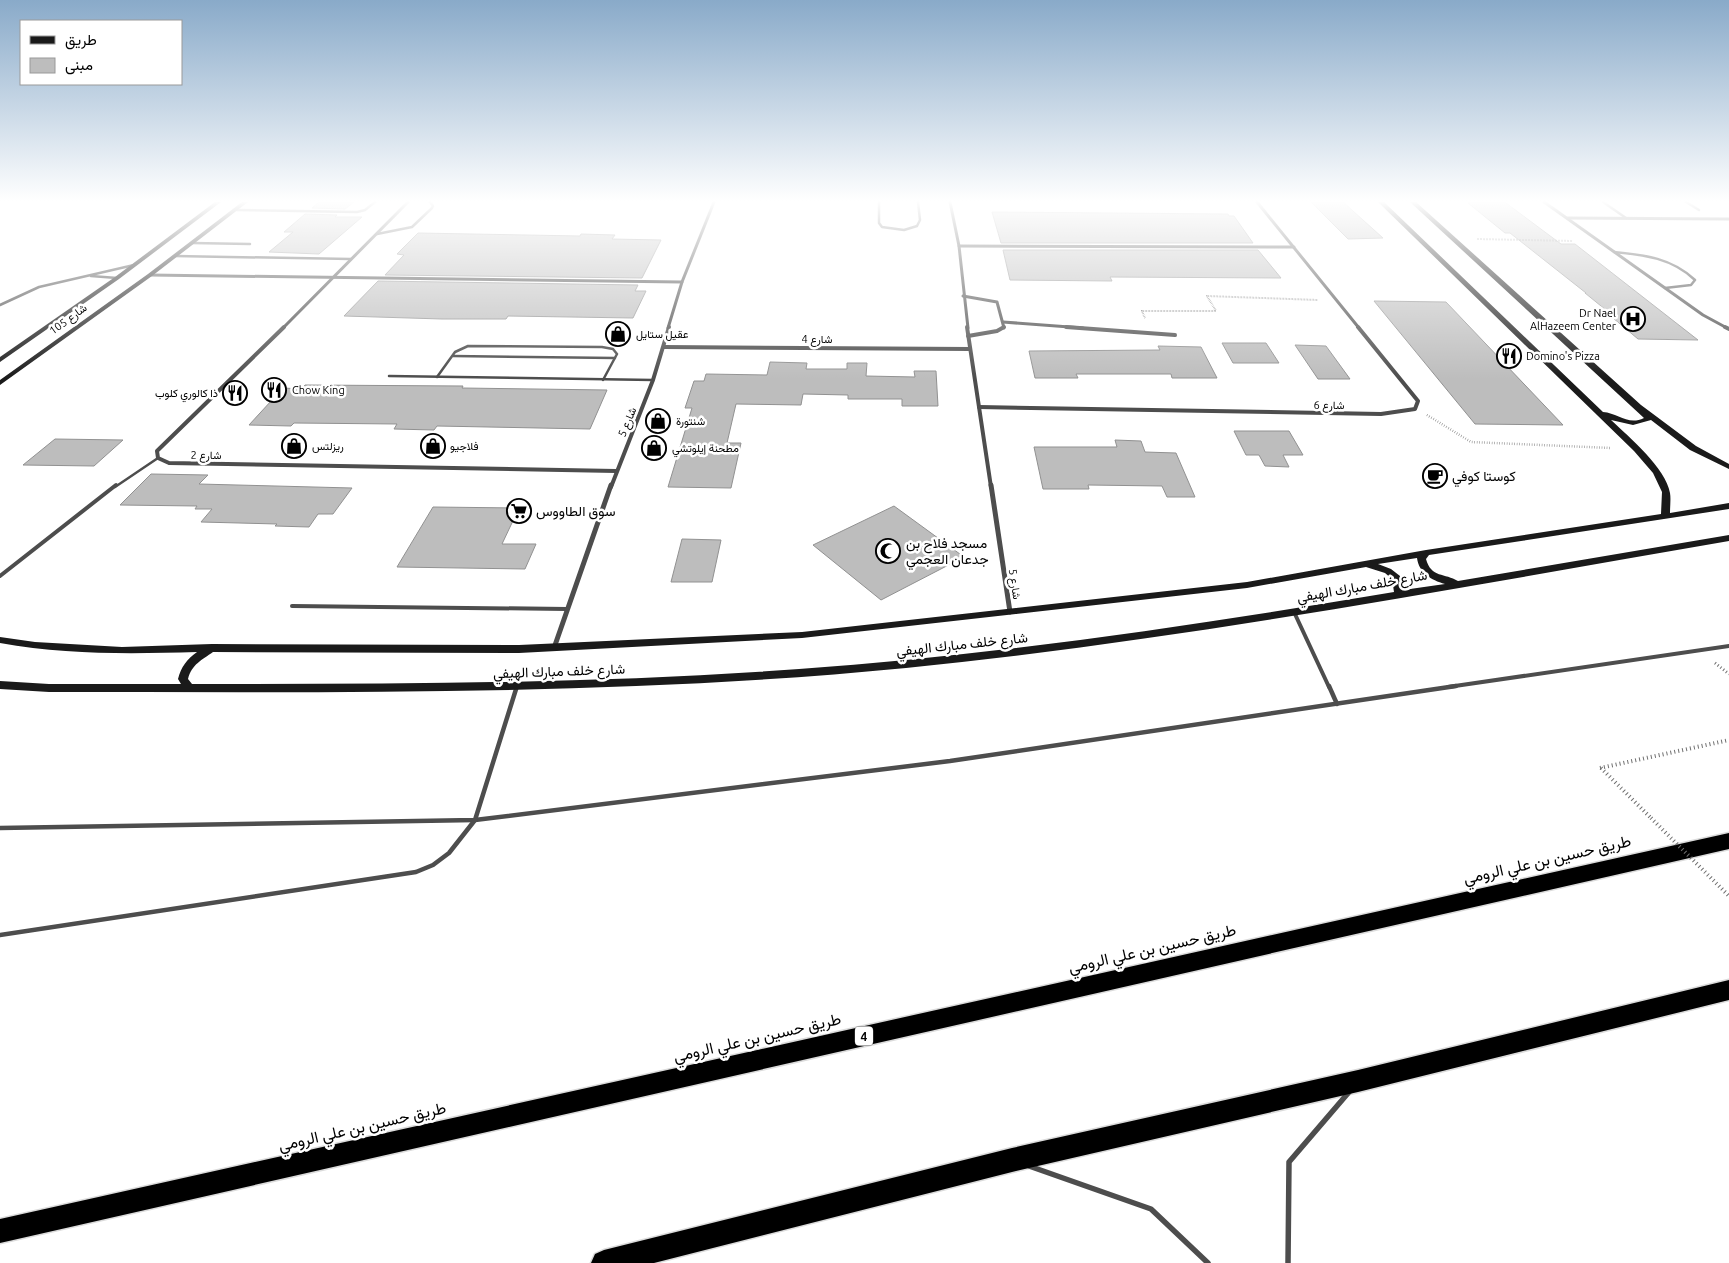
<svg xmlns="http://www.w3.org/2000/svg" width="1729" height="1263" font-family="Ubuntu,Vazirmatn,sans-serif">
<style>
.building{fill:#bdbdbd;stroke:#919191}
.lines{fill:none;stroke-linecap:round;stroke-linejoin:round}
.highway-casing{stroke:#dbdbdb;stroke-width:3}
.path-far3{stroke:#6f6f6f;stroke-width:2;stroke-dasharray:0.5 1;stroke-linecap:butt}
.path-far2{stroke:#6f6f6f;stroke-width:2.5;stroke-dasharray:0.5 2;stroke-linecap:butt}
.path-far1{stroke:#6f6f6f;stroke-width:3;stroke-dasharray:1 2.5;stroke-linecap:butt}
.path{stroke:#6f6f6f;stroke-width:4;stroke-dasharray:1 3;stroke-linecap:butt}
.lane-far3{stroke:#4d4d4d;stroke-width:2.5}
.lane-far2{stroke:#4d4d4d;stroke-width:4}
.lane-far1{stroke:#4d4d4d;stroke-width:4.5}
.lane{stroke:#4d4d4d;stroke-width:5.5}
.street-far2{stroke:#4d4d4d;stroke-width:3}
.street-far1{stroke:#4d4d4d;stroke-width:4}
.street{stroke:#4d4d4d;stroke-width:5}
.secondary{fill:#1a1a1a;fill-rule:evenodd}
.highway{fill:#000;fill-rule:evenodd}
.path-bridge{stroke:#6f6f6f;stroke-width:4;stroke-dasharray:1 3;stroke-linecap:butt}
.labels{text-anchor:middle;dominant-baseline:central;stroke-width:5;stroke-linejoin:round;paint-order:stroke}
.far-poi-label{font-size:11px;fill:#000;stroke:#fff;text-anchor:start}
.far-street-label{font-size:11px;fill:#000;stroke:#fff}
.shield{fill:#fff;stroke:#4c4c4c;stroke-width:1}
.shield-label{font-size:12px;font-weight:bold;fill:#000}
.poi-label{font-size:14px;fill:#000;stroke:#fff;text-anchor:start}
.street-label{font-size:14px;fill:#000;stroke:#fff}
.near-street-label{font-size:16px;fill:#000;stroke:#fff}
</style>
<rect width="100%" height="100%" fill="#fff"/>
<g class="building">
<path d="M319,202h35l-9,7 -33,-1z"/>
<path d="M1311,202h32l40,36 -35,1z"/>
<path d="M1468,203h38l55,41h14l123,96 -60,-1 -25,-21 4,1 -32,-26h1l-76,-60h-5z"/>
<path d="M992,212l236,2 1,2h5l19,27h-252z"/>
<path d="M305,214l32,1 -2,2h27l-43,37 -50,-2 24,-20h-9z"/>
<path d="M418,233l162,3 1,-2 34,1 -3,4 49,1 -19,38 -257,-3 19,-20 -7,-1z"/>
<path d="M1003,250h255l23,28 -171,-1 2,4 -102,-1z"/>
<path d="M378,281l260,4 -3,6h11l-13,27 -125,-2 -2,3h-64l-98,-3z"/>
<path d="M1374,301l72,1 117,123 -88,-1z"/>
<path d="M1222,343h44l13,20h-46z"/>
<path d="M1295,345l31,1 24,33h-32z"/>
<path d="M1158,346l43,1 16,31h-45l-1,-4h-95l2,4h-43l-6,-27 131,-1z"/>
<path d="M770,362l37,1 -1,6h41v-6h20l-1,13 49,1 -1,-6h22l2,35h-36v-7h-54v-4l-45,-1 -2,11 -65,-1 -9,39h14l-10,45 -63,-1 24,-79h-7l9,-27h10l2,-7 61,1z"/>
<path d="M305,385l158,1 -1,2 145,2 -17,39 -153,-3 -3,4 -40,-1 3,-5 -103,-1 -3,3 -42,-1 34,-37 19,1z"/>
<path d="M1234,431h55l14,24h-20l6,12 -24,-1 -6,-11h-13z"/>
<path d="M55,439l68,1 -29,26 -71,-1z"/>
<path d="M1115,440l26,1 4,11 31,1 19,44h-28l-5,-11 -74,-1 1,4h-46l-9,-42h83z"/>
<path d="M151,474l57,1 -9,9 153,4 -19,26h-15l-9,13 -34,-1 2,-2 -76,-2 11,-13h-17l2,-3 -77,-1z"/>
<path d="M894,506l70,51 -83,43 -68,-55z"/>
<path d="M433,507l86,1 -17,36h34l-11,25 -128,-2z"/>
<path d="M682,539l39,1 -9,42h-41z"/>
</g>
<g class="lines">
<defs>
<g id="highway">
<path d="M1729,833v16l-1729,394v-24z"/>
<path d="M1729,980v20l-371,92 -346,80 -358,91h-63l4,-9 9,-4 408,-102 346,-78z"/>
</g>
</defs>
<use href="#highway" class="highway-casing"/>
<g class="path-far3">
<path d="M1477,239l96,2"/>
<path d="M1145,318l-3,-7h74l-9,-15 111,4"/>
</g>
<path class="path-far2" d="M1427,415l44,27 140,6"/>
<path class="path-far1" d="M1715,663l14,11"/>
<g class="path">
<path d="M1600,768l129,-28"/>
<path d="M1601,768l50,50"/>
</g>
<g class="lane-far3">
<path d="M879,202v21l3,4 22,3 13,-4 3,-6 -2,-18"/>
<path d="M1603,202l23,16"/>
<path d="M1686,202l13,8"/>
<path d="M237,210l120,2 8,-2 10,-8"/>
<path d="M377,234l35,-7 20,-19 1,-2 -3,-4"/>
<path d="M192,243l58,1"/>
<path d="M1614,252c31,3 58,6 81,28l-4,5 -26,3"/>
<path d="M175,256l176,3"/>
<path d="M91,276l26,2"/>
<path d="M0,305l39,-18 95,-22"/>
<path d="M453,356l162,2"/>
<path d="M389,376l264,4"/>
<path d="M437,377l18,-25 13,-6 134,1 11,2 4,5 -14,26"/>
<path d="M115,487l43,-29"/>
</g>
<g class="lane-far2">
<path d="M0,576l116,-91"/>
<path d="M292,606l275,3"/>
<path d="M1294,612l35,75"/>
<path d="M1448,687l281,-41"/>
</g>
<g class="lane-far1">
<path d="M1329,686l8,18"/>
<path d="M0,828l475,-8 475,-59 506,-75"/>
<path d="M0,935l416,-63 17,-7 16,-12 26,-33 42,-134"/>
</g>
<g class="lane">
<path d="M1029,1166l122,43 57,54"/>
<path d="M1288,1263l1,-101 60,-70"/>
</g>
<g class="street-far2">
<path d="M950,202l9,44 9,82"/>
<path d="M1257,202l102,126"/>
<path d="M1544,202l159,113 24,13"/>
<path d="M1568,218l161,1"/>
<path d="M959,246l335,1"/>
<path d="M150,275l532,7"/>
<path d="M963,296l34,6 7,26"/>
<path d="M1003,322l80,6"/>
<path d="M283,328l125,-126"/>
<path d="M668,328l14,-46 32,-80"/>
</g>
<g class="street-far1">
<path d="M284,327l-127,124 1,7 11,5 447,8"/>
<path d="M967,327l24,160"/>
<path d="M1066,327l109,8"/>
<path d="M1725,327l4,2"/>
<path d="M968,336l29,-5 7,-4"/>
<path d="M664,347l306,2"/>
<path d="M979,407l402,7 34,-5 3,-8 -60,-74"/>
<path d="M611,487l42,-107 16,-53"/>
</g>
<g class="street">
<path d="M991,485l19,127"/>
<path d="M554,648l57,-163"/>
</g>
<g class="secondary">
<path d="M215,202h6l-102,77 -119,83v-5l115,-80z"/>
<path d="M242,202h6l-96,74 -152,109v-5l148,-106z"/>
<path d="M1378,202h6l219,210c15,1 25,14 41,6l-234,-216h6l225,203 55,41 33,18v5l-39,-19 -39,-30 -18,5 -22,-5c18,17 55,48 59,73 1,6 0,13 0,20l59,-10v6l-300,46 -3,4c5,19 19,14 32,22l271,-46v6c-273,47 -547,99 -823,127 -284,28 -571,24 -857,24l-49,-3v-8l49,3h132l-3,-5c3,-12 9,-20 19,-27 -66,2 -131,3 -197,-9v-6l35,5 87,5 90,-3 307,1 283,-13 445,-50 179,-32 235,-36 1,-22 -9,-19 -19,-22zM1417,558c2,15 14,22 28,26l-42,6 -3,-14 -9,-7 -13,-5zM1366,567l19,6 7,6 2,13c-197,33 -396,63 -595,77 -202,15 -405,15 -607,15l-4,-5c4,-15 14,-19 25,-27l306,1 283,-15 445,-50z"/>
</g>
<use href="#highway" class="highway"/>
<path class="path-bridge" d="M1651,818l78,78"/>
</g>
<linearGradient id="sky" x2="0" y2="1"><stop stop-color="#89aac9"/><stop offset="0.53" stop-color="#fff"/><stop offset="1" stop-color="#fff" stop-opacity="0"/></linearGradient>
<rect width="1729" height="379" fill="url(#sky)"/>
<defs>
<symbol id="hospital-ring" viewBox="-11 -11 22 22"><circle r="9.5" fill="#fff" stroke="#000" stroke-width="1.5"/><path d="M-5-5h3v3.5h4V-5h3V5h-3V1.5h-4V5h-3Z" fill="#000"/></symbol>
<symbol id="shop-ring" viewBox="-11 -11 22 22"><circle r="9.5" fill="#fff" stroke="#000" stroke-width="1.5"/><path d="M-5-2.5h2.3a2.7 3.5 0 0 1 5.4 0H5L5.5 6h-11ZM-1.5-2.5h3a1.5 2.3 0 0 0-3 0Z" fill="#000"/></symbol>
<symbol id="restaurant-ring" viewBox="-11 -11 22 22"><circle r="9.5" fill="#fff" stroke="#000" stroke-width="1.5"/><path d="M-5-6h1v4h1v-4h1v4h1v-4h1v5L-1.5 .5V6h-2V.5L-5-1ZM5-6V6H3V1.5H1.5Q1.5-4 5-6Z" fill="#000"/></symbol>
<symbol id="cafe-ring" viewBox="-11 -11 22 22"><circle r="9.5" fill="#fff" stroke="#000" stroke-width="1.5"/><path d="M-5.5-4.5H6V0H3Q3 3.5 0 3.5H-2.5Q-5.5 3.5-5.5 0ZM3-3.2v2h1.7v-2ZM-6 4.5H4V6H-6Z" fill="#000"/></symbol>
<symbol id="supermarket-ring" viewBox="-11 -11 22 22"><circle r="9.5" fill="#fff" stroke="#000" stroke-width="1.5"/><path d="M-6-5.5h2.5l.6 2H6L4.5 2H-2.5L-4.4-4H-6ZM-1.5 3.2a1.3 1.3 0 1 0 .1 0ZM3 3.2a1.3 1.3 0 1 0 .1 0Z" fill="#000"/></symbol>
<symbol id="mosque-ring" viewBox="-11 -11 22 22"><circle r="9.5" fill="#fff" stroke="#000" stroke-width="1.5"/><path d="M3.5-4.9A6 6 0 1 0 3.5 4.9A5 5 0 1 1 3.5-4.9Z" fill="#000"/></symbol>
</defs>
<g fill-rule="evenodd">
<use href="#hospital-ring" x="1619" y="305" width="28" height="28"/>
<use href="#shop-ring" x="604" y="320" width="28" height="28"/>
<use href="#restaurant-ring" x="1495" y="342" width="28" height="28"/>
<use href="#restaurant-ring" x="260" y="376" width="28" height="28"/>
<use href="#restaurant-ring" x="221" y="379" width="28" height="28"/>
<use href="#shop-ring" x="644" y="407" width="28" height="28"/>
<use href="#shop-ring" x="280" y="432" width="28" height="28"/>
<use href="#shop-ring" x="419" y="432" width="28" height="28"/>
<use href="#shop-ring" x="640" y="434" width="28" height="28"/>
<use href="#cafe-ring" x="1421" y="462" width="28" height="28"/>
<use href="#supermarket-ring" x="505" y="497" width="28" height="28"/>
<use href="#mosque-ring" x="874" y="537" width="28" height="28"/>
</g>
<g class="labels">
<g class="far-poi-label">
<text x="1616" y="313" text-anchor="end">Dr Nael<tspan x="1616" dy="13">AlHazeem Center</tspan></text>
<text x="636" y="334">عقيل ستايل</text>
<text x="1526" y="356">Domino's Pizza</text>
<text x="292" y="390">Chow King</text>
<text x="218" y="393" text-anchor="end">ذا كالوري كلوب</text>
<text x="676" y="421">شنتورة</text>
<text x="312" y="446">ريزلتس</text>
<text x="450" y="446">فلاجيو</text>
<text x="672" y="448">مطحنة إيلوتشي</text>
</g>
<g class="far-street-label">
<text transform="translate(68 319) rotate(-36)">شارع 105</text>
<text x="817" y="339">شارع 4</text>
<text transform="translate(1329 405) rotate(1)">شارع 6</text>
<text transform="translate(627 422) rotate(-67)">شارع 5</text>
<text transform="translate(206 455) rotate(1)">شارع 2</text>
<text transform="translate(1015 584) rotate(81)">شارع 5</text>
</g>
<rect class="shield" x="855" y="1026.5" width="18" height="19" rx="4"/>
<g class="shield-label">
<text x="864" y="1036">4</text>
</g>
<g class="poi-label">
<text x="1452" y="476">كوستا كوفي</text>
<text x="536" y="511">سوق الطاووس</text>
<text x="906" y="543">مسجد فلاح بن<tspan x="906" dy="16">جدعان العجمي</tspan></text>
</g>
<g class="street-label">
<text transform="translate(1362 586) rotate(-10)">شارع خلف مبارك الهيفي</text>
<text transform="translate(962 644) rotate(-6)">شارع خلف مبارك الهيفي</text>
<text transform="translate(559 671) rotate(-2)">شارع خلف مبارك الهيفي</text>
</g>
<g class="near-street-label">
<text transform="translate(1547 859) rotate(-13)">طريق حسين بن علي الرومي</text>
<text transform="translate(1152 948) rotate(-13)">طريق حسين بن علي الرومي</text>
<text transform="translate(757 1037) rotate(-13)">طريق حسين بن علي الرومي</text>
<text transform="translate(362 1126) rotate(-13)">طريق حسين بن علي الرومي</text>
</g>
</g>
<rect x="20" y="20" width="162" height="65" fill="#ffffff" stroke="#999999"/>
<rect x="30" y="36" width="25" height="8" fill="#1a1a1a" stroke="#999999"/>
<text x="65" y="45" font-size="15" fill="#000000">طريق</text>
<rect x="30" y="58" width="25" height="15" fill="#bdbdbd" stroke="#999999"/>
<text x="65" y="70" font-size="15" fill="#000000">مبنى</text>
</svg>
